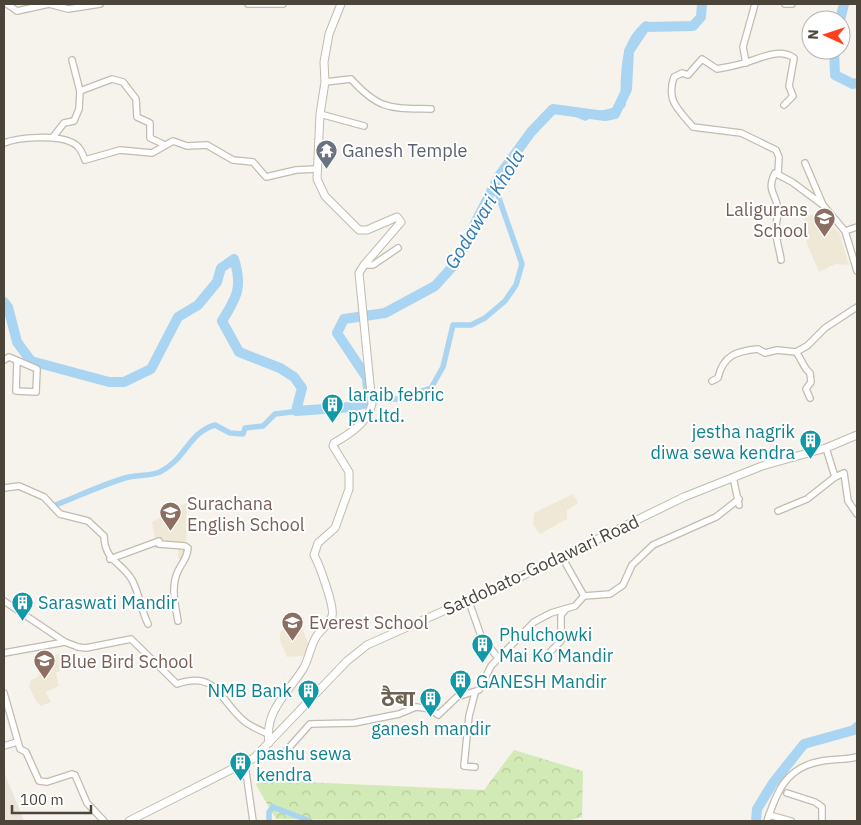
<svg xmlns="http://www.w3.org/2000/svg" width="861" height="825" font-family="'IBM Plex Sans','Noto Sans Devanagari',sans-serif">
<style>
.residential{fill:#eae5da}
.education{fill:#efe8d6}
.forest{fill:url(#forest-crowns)}
.lines{fill:none;stroke-linecap:round;stroke-linejoin:round}
.canal{stroke:#a9d4f2;stroke-width:5.5}
.river{stroke:#a9d4f2;stroke-width:10}
.minor-casing{stroke:#c2bbae;stroke-width:8}
.tertiary-casing{stroke:#c2bbae;stroke-width:9}
.minor{stroke:#fff;stroke-width:5.5}
.tertiary{stroke:#fff;stroke-width:7}
.labels{text-anchor:middle;dominant-baseline:central;stroke-width:4;stroke-linejoin:round;paint-order:stroke}
.worship-label{font-size:18px;fill:#5b616d;stroke:#fff;text-anchor:start}
.education-label{font-size:18px;fill:#785e54;stroke:#fff;text-anchor:start}
.culture-label{font-size:18px;fill:#0d838f;stroke:#fff;text-anchor:start}
.street-label{font-size:18px;fill:#4b4439;stroke:#fff}
.water-label{font-size:19px;font-style:italic;fill:#2e7ab2;stroke:#fff}
.district-label{font-size:22px;font-weight:bold;fill:#6e6250;stroke:#fff}
</style>
<defs>
<pattern id="forest-crowns" width="20" height="18" patternUnits="userSpaceOnUse" patternTransform="scale(1.25)"><rect width="20" height="18" fill="#d2eab5"/><path d="M2 6a3 3 0 1 1 6 0M12 15a3 3 0 1 1 6 0" fill="none" stroke="#b6ca9c"/></pattern>
</defs>
<rect width="100%" height="100%" fill="#f6f3ec"/>
<path class="residential" d="M4,772l20,49h-20z"/>
<g class="education">
<path d="M804,215h18l6,9 11,8 10,33 -14,-1 -16,8 -12,-28z"/>
<path d="M573,494l5,9 -11,7v9l-27,15 -7,-9 1,-12z"/>
<path d="M187,503l-1,56h-8v-10l-24,-1 1,-10 -3,-16 15,-8 7,-6z"/>
<path d="M301,625l9,23 -2,5 -6,3 -15,1 -7,-17v-7l4,-5z"/>
<path d="M59,654l4,15 -7,4 3,13 -13,6 5,10 -10,4 -5,-5 -7,-15 2,-6 8,-4 -5,-15z"/>
</g>
<path class="forest" d="M514,750l69,21 -1,46 -15,4 -291,-2 -20,-34 2,-5 226,10z"/>
<g class="lines">
<g class="canal">
<path d="M377,400l21,-1 33,-11 12,-21 10,-42h18l14,-7 20,-17 11,-16 6,-21 -27,-77 49,-72 15,-6 8,1 18,8c12,-6 29,-4 38,-13 1,-28 -3,-62 23,-81"/>
<path d="M53,506c24,-9 48,-21 72,-28 11,-3 25,-2 35,-6 26,-13 28,-39 55,-47l15,8 13,1 2,-6 18,-2 12,-12 75,-9 16,-4"/>
<path d="M269,821v-9l4,-5 37,14"/>
</g>
<g class="river">
<path d="M840,20l4,-16"/>
<path d="M834,50l1,25 18,9 4,-1"/>
<path d="M4,302l4,5 9,35 14,19 78,21h15l27,-13 27,-52 20,-12 19,-23 4,-14 13,-9c9,28 3,38 -12,62l17,31 41,16 14,9 8,11 -6,23 57,-4 16,-5 -2,-24 -30,-45 7,-14 41,-6 50,-27 19,-21 45,-89 32,-44 22,-23 52,7 10,-2 12,-25 2,-38 16,-24 48,-1 8,-9 1,-13"/>
<path d="M756,821l1,-12 16,-26 31,-39 50,-14 3,-3"/>
</g>
<defs>
<g id="minor">
<path d="M7,4l10,7 32,-7 19,5 32,-5"/>
<path d="M248,4h35"/>
<path d="M785,4h7"/>
<path d="M72,60l8,31 32,-12 11,3 13,17 1,18 13,6v15l15,7"/>
<path d="M746,63l-3,-16 12,-43"/>
<path d="M325,82l26,-3c29,32 40,29 80,30"/>
<path d="M320,114l44,12"/>
<path d="M53,137l11,-14 10,-2 5,-12 1,-18"/>
<path d="M4,143c15,-6 52,-8 67,-1 8,3 11,10 14,18l35,-10 32,3 21,-12 14,5 20,-1 26,15 20,2 13,15 30,-7 20,-1"/>
<path d="M805,163l18,42 22,26 12,40"/>
<path d="M778,173l1,-16 -3,-7 -35,-17 -48,-6c-15,-18 -27,-26 -19,-50l8,-4 6,2 14,-16 15,10c9,-2 18,-3 27,-6 16,-4 35,-16 50,-5l-5,28 4,10 -9,9"/>
<path d="M845,231l12,-4"/>
<path d="M781,260c-1,-10 -6,-22 -5,-31 0,-7 2,-12 2,-20 -2,-16 -12,-18 -3,-36l17,9 31,23"/>
<path d="M364,265h9l25,-17"/>
<path d="M796,352c5,6 8,17 14,21l1,9 -5,7 4,9"/>
<path d="M4,360l5,-3 28,12 -1,23 -20,-1 1,-30"/>
<path d="M712,381l6,-3c5,-23 19,-27 40,-29l7,4 12,-3 19,2 11,-6 18,-18 32,-21"/>
<path d="M826,448l9,29"/>
<path d="M733,477l6,28"/>
<path d="M4,488l15,-2 25,11 16,17 28,7 16,15c1,26 17,25 28,44 8,15 9,30 16,44"/>
<path d="M778,511l29,-12 28,-22 9,-4 4,28 9,13"/>
<path d="M562,557l22,39"/>
<path d="M110,559l49,-18v3l26,2 3,2c-1,11 -5,13 -9,21 -9,17 -4,34 -1,52"/>
<path d="M468,599l13,37 17,22"/>
<path d="M4,601l61,41"/>
<path d="M4,653l61,-11 13,5 8,1 45,-9 46,45c40,-14 42,16 67,37 7,6 16,9 24,13"/>
<path d="M543,659l18,-18v-26l5,-6"/>
<path d="M4,693l16,56 6,3 13,29 8,1 25,-8 3,1 12,28 17,18"/>
<path d="M475,693l-6,23 -5,50 11,1"/>
<path d="M4,746l13,-4"/>
<path d="M286,751l24,-27 44,-1 45,-9 17,-7 15,2 7,6 19,-18 22,-7 12,-24 43,-44 17,-9 24,-7 9,-10 26,-2 13,-9 9,-20 21,-20 63,-28 23,-18"/>
<path d="M245,765l8,56"/>
<path d="M787,793l28,9 7,5v14"/>
<path d="M769,815l22,6"/>
<path d="M767,821c10,-30 19,-54 55,-60 11,-2 23,-1 35,-4"/>
</g>
<g id="tertiary">
<path d="M269,743c-5,-32 19,-50 34,-74 6,-10 7,-22 13,-32 4,-7 13,-12 16,-21 3,-9 -13,-52 -18,-61l4,-12 17,-15 14,-39v-17l-16,-26 1,-3c16,-9 34,-21 38,-39l-13,-131 5,-8 37,-43 -4,-5 -30,13h-8l-34,-34 -8,-17 3,-65 5,-32 -1,-20 5,-28 12,-30"/>
<path d="M129,821l125,-63 93,-97 20,-16 155,-69 162,-79 78,-31 64,-18 31,-13"/>
</g>
</defs>
<use href="#minor" class="minor-casing"/>
<use href="#tertiary" class="tertiary-casing"/>
<use href="#minor" class="minor"/>
<use href="#tertiary" class="tertiary"/>
</g>
<defs>
<symbol id="temple-pin" viewBox="-11 -11 22 30"><path d="M0 17L-7.5 6A9.5 9.5 0 1 1 7.5 6Z" fill="#6b7280" stroke="#fff"/><path d="M0-6L5-2H3V0L6.5 2.5H4V6H1.5V3h-3V6H-4V2.5H-6.5L-3 0V-2H-5Z" fill="#fff"/></symbol>
<symbol id="school-pin" viewBox="-11 -11 22 30"><path d="M0 17L-7.5 6A9.5 9.5 0 1 1 7.5 6Z" fill="#8d6e63" stroke="#fff"/><path d="M0-5L7-2L0 1L-7-2ZM-4 1L0 2.5L4 1V4Q0 6-4 4Z" fill="#fff"/></symbol>
<symbol id="building-pin" viewBox="-11 -11 22 30"><path d="M0 17L-7.5 6A9.5 9.5 0 1 1 7.5 6Z" fill="#0f9aa8" stroke="#fff"/><path d="M-4-6H4V6H1V3H-1V6H-4ZM-2.5-4.3h1.7v1.8h-1.7ZM.8-4.3h1.7v1.8H.8ZM-2.5-1h1.7V.8h-1.7ZM.8-1h1.7V.8H.8Z" fill="#fff"/></symbol>
</defs>
<g fill-rule="evenodd">
<use href="#temple-pin" x="314" y="138" width="25" height="34"/>
<use href="#school-pin" x="812" y="206" width="25" height="34"/>
<use href="#building-pin" x="320" y="392" width="25" height="34"/>
<use href="#building-pin" x="798" y="428" width="25" height="34"/>
<use href="#school-pin" x="158" y="500" width="25" height="34"/>
<use href="#building-pin" x="10" y="590" width="25" height="34"/>
<use href="#school-pin" x="280" y="610" width="25" height="34"/>
<use href="#building-pin" x="470" y="632" width="25" height="34"/>
<use href="#school-pin" x="32" y="648" width="25" height="34"/>
<use href="#building-pin" x="448" y="668" width="25" height="34"/>
<use href="#building-pin" x="296" y="678" width="25" height="34"/>
<use href="#building-pin" x="418" y="686" width="25" height="34"/>
<use href="#building-pin" x="228" y="750" width="25" height="34"/>
</g>
<g class="labels">
<g class="worship-label">
<text x="342" y="150">Ganesh Temple</text>
</g>
<g class="education-label">
<text x="808" y="209" text-anchor="end">Laligurans<tspan x="808" dy="21">School</tspan></text>
<text x="187" y="503">Surachana<tspan x="187" dy="21">English School</tspan></text>
<text x="309" y="622">Everest School</text>
<text x="60" y="661">Blue Bird School</text>
</g>
<g class="culture-label">
<text x="348" y="394">laraib febric<tspan x="348" dy="21">pvt.ltd.</tspan></text>
<text x="795" y="431" text-anchor="end">jestha nagrik<tspan x="795" dy="21">diwa sewa kendra</tspan></text>
<text x="38" y="602">Saraswati Mandir</text>
<text x="499" y="634">Phulchowki<tspan x="499" dy="21">Mai Ko Mandir</tspan></text>
<text x="476" y="681">GANESH Mandir</text>
<text x="292" y="690" text-anchor="end">NMB Bank</text>
<text x="431" y="728" text-anchor="middle">ganesh mandir</text>
<text x="256" y="753">pashu sewa<tspan x="256" dy="21">kendra</tspan></text>
</g>
<g class="street-label">
<text transform="translate(541 565) rotate(-25)">Satdobato-Godawari Road</text>
</g>
<g class="water-label">
<text transform="translate(484 209) rotate(-59)">Godawari Khola</text>
</g>
<g class="district-label">
<text x="398" y="697">ठैबा</text>
</g>
</g>
<rect width="861" height="825" fill="none" stroke="#4b4439" stroke-width="10"/>
<g transform="translate(826 35) rotate(273)"><circle r="24" fill="#ffffff" stroke="#b7b4b0"/>
<path d="M0-4L9 19L0 12L-9 19Z" fill="#fc3f1d"/>
<text y="-8" font-size="14" font-weight="bold" text-anchor="middle" fill="#4b4439">N</text>
</g>
<path d="M12 805v8h79v-8" fill="none" stroke="#4b4439" stroke-width="2.5"/>
<text x="20" y="805" font-size="15" fill="#4b4439" stroke="#ffffff" stroke-width="4" paint-order="stroke">100 m</text>
</svg>
